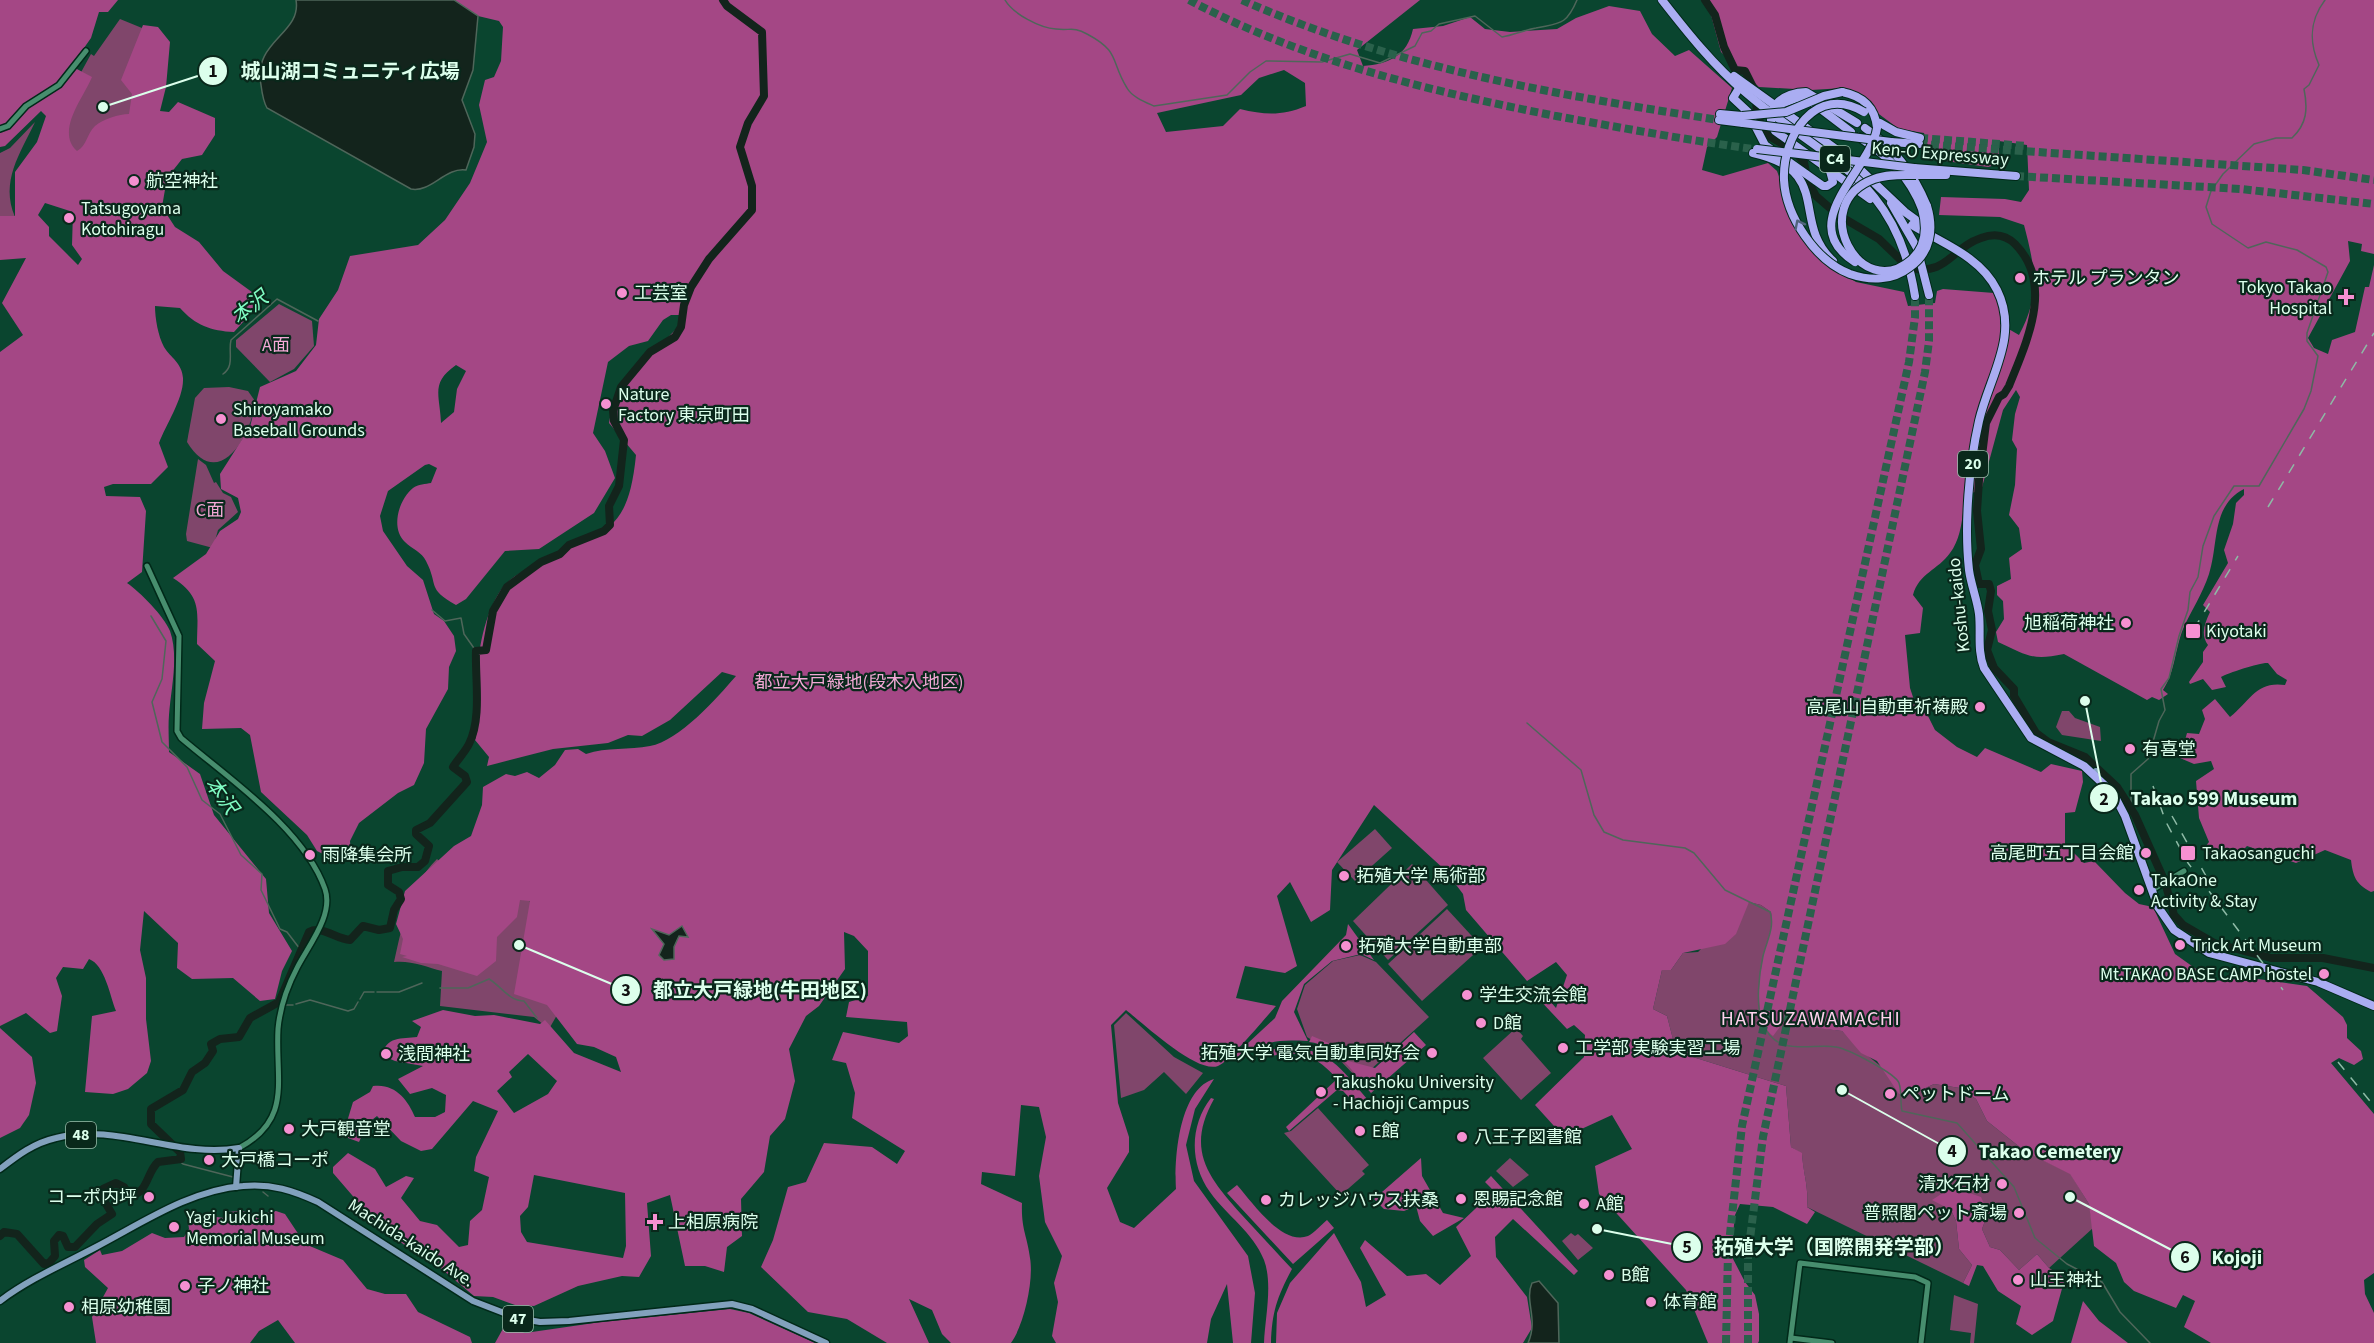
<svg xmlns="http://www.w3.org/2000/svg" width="2374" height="1343" font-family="'Source Sans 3','Noto Sans JP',sans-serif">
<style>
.green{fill:#80466b}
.forest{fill:#a44785;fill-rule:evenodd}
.water{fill:#13241c;stroke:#4f665a;stroke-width:1.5}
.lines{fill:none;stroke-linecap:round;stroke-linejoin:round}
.stream{stroke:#4f665a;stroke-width:1.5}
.river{stroke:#13241c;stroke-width:8}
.highway-tunnel{stroke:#2a614b;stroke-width:8;stroke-dasharray:8 4;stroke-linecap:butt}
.minor-casing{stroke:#012919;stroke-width:8}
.major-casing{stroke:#012919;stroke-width:9}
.highway-casing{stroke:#012919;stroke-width:10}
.minor{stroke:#478e6e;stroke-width:5}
.major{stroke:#82a1bd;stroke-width:6}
.highway{stroke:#aaadf2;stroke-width:8}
.rail{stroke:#8ebaa6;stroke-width:1.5;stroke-dasharray:10 10;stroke-linecap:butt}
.highway-bridge-casing{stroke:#012919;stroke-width:10;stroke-linecap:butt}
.highway-bridge{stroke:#aaadf2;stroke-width:8}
.oneway{stroke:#51647c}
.poi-dot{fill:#f590d1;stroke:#09281b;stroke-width:2}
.labels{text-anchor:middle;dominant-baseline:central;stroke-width:4.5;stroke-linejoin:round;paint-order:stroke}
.shield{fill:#09281b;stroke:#9dbead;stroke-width:1.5}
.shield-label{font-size:16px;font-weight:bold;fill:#dcffec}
.street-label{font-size:18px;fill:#dcffec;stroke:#09281b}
.poi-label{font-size:18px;fill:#dcffec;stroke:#09281b;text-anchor:start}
.park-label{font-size:18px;fill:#f2a8d5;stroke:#09281b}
.water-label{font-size:20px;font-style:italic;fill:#80fdc4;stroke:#09281b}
.neighbourhood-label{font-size:20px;letter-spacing:1.5px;fill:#ffd2ed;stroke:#09281b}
.leader{fill:none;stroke:#dcffec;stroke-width:2}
.callout-dot{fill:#dcffec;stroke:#09281b;stroke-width:2}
.mark-label{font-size:18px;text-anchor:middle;font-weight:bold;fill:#111}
.callout-label{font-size:20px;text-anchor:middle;font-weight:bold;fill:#dcffec;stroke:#09281b;stroke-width:4.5;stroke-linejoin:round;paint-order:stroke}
</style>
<rect width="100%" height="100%" fill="#0a452f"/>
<g class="green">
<path d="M120,19l22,9 -12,89 -43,35 -32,9 24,-85 12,-22 3,2z"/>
<path d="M35,122c-15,32 -35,59 -20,95l-15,-1v-63l10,-5z"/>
<path d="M279,304l33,17 2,25 -20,23 -24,13 -34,-35v-7z"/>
<path d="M229,387l19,4 7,10c-3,35 -37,92 -68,41l8,-44 9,-10z"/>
<path d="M198,459l8,6 8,18 2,-1 7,11 8,4 7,15 -20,18 -5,18 -26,-7 -1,-7z"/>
<path d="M2062,711h7l6,7 25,9 1,14 -39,-6 -6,-8z"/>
<path d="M1375,829l17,19 -37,33 -18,-19z"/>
<path d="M518,852l39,163 -8,14 -15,-12 -94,-11 2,-35c-15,-4 -32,-11 -48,-9 9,-38 14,-74 43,-103l21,20z"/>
<path d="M1412,864l36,41 -60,55 -35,-39z"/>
<path d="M1749,902l12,3 10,7 2,11 -10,35 -3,54 22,11 60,8c21,24 48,41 73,62l19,-9 26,4 16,11 11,22 39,31 44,21 19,31 4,24 -44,40 -12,-14 -18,16 -19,-20 -10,-3 -8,-18 6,-16 -37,-3 5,11 3,28 13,16 -9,18 -156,-76c2,-20 -4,-34 -5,-53l-11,-7 -5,-61 -106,-33 -6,-10 -7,-27 -14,-7 9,-39h9l12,-17 15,-1z"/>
<path d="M1447,909l35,38 -60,54 -34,-37z"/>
<path d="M1360,955l16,7 53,55 -70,63 -26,-27 -26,-16 -10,-28 8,-24 28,-24z"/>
<path d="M1126,1013l48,44 29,16 -17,21 -22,-22 -20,18 -23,8 -7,-73z"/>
<path d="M1516,1028l7,8 -2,3 30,34 -30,27 -38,-42z"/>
<path d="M1318,1108l51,57 -7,6 3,3 -24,21 -57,-62 7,-2z"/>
<path d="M1510,1158l19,17 -16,12 -17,-16z"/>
<path d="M1571,1233l4,3 3,-2 15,14 -15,12 -16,-19z"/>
<path d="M1954,1295l24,9 -4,39h-4l1,-10 -21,-3z"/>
</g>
<g class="forest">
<path d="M0,0h118l-10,12h-9l-8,26 -12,17 -4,13 17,9c-8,20 -37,54 -15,74 10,-5 10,-18 18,-25 8,-7 24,-12 34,-12l3,-20 -11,-14 22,-55 15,2 12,15 -4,45 -6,24 9,1 9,-10 37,16v17l-13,20 -20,4 -15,19 -5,29 13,20 24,15 24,29 40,29 -29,32c-23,-1 -39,-7 -54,-24l-25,-2c0,12 3,30 9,41 7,11 18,16 19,31 1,20 -17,46 -24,65l9,24 -17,17h-38l-9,3 2,9 34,1 6,14 -4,61 -15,11c13,9 37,33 43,48 9,26 1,57 -1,84 -1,12 0,25 0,37l31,22 14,41 52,64 3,34 23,38 -10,20 -7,28 -15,2 -27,-23 -41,1 -15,-11 1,-25 -34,-32 -4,39 6,28v41l5,42 -4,12 -19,16 -15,5 -28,-2 7,-76 24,-5c-6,-15 -11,-46 -27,-52l-6,10 -20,-2 -7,11 6,18 -5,35 -7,2 -24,-20 -26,13v-674l23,-17 -21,-32 24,-45 -26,2v-44h15v-44l22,-30 9,-26 -5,-5 -36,35 -5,1zM45,203l28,9 -1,33 10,14 -4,6 -29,-29v-9l-11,-12z"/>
<path d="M454,0h966l-63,50 6,16c26,-2 44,-10 50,-37l30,-3 27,-9 15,12 25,3 47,-3 19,-11 33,-12 31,5 12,23 23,22 14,-6 43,38 -15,49 -10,10 -5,23 21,6 45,-13 9,8 20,57 35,39 24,15 48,10 4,14 27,-3 2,-12 6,-2 51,4 6,12v19l19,11c22,-40 16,-68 5,-110l-24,-8 -61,-2 2,-18 64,2 16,3 8,-12 -2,-45 -28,-4v23l-11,3 -56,-8 -8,-26 -25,-4 -55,-41 -33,2 -52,-3 -38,-35 -14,-52h667v254l-13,-3 1,-7 -14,-3 2,20 -42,77 6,10 14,6 4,-14 23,-8 10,-45h4l5,-22v626l-3,1c-15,-8 -18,-15 -20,-32l-26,-10 -29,13 -49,-17 -13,13 -16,-9 -12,7 -1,-10 4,-5 -10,-24 -3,-37 18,-12 -3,-8 -17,3 -14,-6 7,-25 12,1 6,-15 -3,-9 13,-11 15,18c21,-17 26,-36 55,-32l2,-5 -10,-6 -9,-11c-7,-1 -40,10 -47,14l5,10 -14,3 -9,-11 -13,5 -1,-2 14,-20v-10l5,-7c-8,-11 -3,-22 2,-33l-7,-7 25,-42 -4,-13 9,-26 3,-21 8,-8v-6c-33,17 -25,54 -35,85 -6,19 -18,37 -26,55 -8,20 -8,43 -20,61l5,4 -9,6 -7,-3 -5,3 -83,-46c-33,7 -37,1 -66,-12l-2,-10 8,-13 -1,-18 -6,-6v-9l14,-7 -2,-21 13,-9 -3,-21 -10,-13 6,-30 2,-36 -5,-9 3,-26 5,-17 -4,-7 -13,20 -22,81 -16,3c-2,18 -3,44 -15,59 -12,17 -31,20 -37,42l10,13 -3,25 -15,2 5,53 6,18 12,10 7,14 22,17 20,10 8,-9 56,24 10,-8 31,7 1,11 -8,30 -10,1v31l19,19 10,-2 31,32 14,11 14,3 22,47 38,27 38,-3 56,8 36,31 4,8v13l14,13 2,8 -9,6 -15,-7 -8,5 43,51v159l-10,7 1,14 9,19v30h-163l-27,-16 11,-26 -12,-6 -7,13 -42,-17 -10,-9 -8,-19 -22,-17 -5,-42 -19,-30 -44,-22 -39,-31 -11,-22 -16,-11 -26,-4 -19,9 -16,1 -22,-33 -16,-8 -19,-22 -60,-7 -9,12c-20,-15 -14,-57 -10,-79 3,-16 11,-29 8,-45l-10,-7 -12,-3 -13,32 -11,10 -42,9 -12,17h-9l-9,39 14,7 7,27 6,10 106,33 5,61 11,6c1,20 7,34 5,54l8,5 -8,12 -34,-17 -33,-3 -5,11 -4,40 14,27 10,13 4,19v27l-1,2h-50l-22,-53 -87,-96 -4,-28 37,-17 -20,-34 -48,22 -29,-32 49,-48 1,-22 -11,-10 -7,4 -32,-34 6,-4 15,17 11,-33 -11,-13 -29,19 -61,-71 -3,-16 -18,-24 -71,-65 -42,65 -2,40 -19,12 -21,-40 -13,14 20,70 -12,7 -40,-7 -9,32 40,8c-10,11 -47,56 -58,60 -21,8 -74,-42 -92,-56l-15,15 7,78 11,34v15l-22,36 13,34 14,6 42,-39c-2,-30 3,-100 38,-110l-19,30 -9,36 8,36 54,75 7,37 -4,50h-18l-6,-59 -16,35 -4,24h-151l-4,-7 6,-34 -4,-19 8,-27 -17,-34 -6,-46 7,-39 -7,-30 -18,-2 -6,71 -33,-4 -1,12 41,19c-1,26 5,32 8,55 4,22 -6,67 -19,85h-60l-9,-9 -10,-24 -23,-11 20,44h-42l-40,-24 -39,-7 -47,-45 12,-27 15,-53 18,-5 18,-39 48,4 25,17 8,-13 -53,-33 3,-25 -9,-30 -14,-3 11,-28 56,11 9,-7 -1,-14 -61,-5 3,-15 19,-6v-45l-14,-15 -10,-4 1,37 -26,37 -13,10 -17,33 6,32 -10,38 -15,17 -6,36 -23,27 1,37 -15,11 -3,25 -19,-6h-20l-15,-71 -23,8 4,53 -12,21 -17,-1 -44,10 -44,20 -19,-1 -22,-8 -19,-1 -42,-35 -12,-4 -44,-34 -43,-50v-6l15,-14 27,16 11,18 20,-11 8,2 -13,20 19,23 17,4 22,22 9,-2 2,-24 12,-11 7,-33 -15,-6 2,-14 22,-46 -25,-10 -41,48 -11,2 -20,-10 -24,-25 -9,7 -9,19 -11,-4 -2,-13 7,-23 17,-10 3,-6c22,-3 35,14 42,31h20l10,-5 1,-17 -14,-7 -22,6 -12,-15 25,-13 -28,-5 -12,-5c1,-20 20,-17 34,-19l4,-10 -9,-6 31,-11 32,6 19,-1 46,9 5,-4 29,33 47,19 -5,-15 -22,-10 -17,-3 -30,-39 -33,-11 16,-93 -10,-1 -3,17 -20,20 -1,24 -19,15 -39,-12 -17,-1 -19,-6 5,-1 -7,-2 3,-15 -7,-15 9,-33 49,-45 17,-10 11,-31 1,-18 23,-13 9,2 12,-4 12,6 16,-13 10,-15 13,-1 8,5c21,-7 43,-4 64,-8 29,-5 67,-48 86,-70l-14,-4 -52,48 -28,16 -14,-1 -20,8 -55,6 -66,17 2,-9 -14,-17c5,-18 1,-32 1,-50 1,-31 6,-70 23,-97 8,-14 21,-20 35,-28 65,-39 93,-21 102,-110l-27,-32 4,-22 33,-41 35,-36 -2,-9h-8l-8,5 -15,21 -19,5 -21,16 -15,71 12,18 10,27 -21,35 -55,36 -34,2 -39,48 -10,6c-30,-17 -17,-19 -30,-44 -4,-9 -14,-12 -21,-19 -15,-14 -6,-43 8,-54 5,-4 13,-4 18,-5l6,-15 -8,-4 -4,1 -37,26 -8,25 3,15 24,35 16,14 11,34 10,7 10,15 2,15 -7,16 -1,22 -22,40 -2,34 -10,22 -16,8 -39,30 -9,18 1,14 -18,4 -16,-8 -10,-16 -46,-43 -11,-57 -9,-7 -39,1 2,-26 11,-42 -18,-17c0,-31 6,-47 -24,-66l33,-24 14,-23 18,-12 3,-7 -3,-14 -17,-9 -1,-15 30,-47 10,-40 36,-16 20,-26 3,-26 19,-29 12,-34 68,-11 27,-25 25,-37 17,-41 -8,-37 6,-25 9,-3 7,-16 2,-34 -4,-6 -21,-5zM1284,70l21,13 1,23c-24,10 -41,9 -66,3l-17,17 -57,6 -9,-19 84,-18 18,-17zM456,365l10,6 -9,18 -3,23 -13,11c-1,-28 -11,-40 15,-58zM528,1054l29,27 -9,13 -34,19 -17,-22 15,-14 -3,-5zM534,1175l91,18 1,53 -3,12 -96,-16 -6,-10 -1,-16 8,-9z"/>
<path d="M1348,924l26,36 -13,-6 -29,7 -28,23 -10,28 14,29c-34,-2 -43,0 -70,20l-5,-4 42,-39 7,-17 64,-66z"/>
<path d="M0,1028l32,29 4,26 -7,32 -9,13 -20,10z"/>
<path d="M1414,1032l12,13 -55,48c-17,-19 -34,-48 -62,-51l3,-6 31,13 5,12 27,7z"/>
<path d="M1285,1047c43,1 56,21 82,52l-9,8 -15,-16 -6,-1 -48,41 -3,-4 51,-48c-24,-28 -43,-28 -77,-21l-2,-3 10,-5z"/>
<path d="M1211,1098l3,1c-28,50 -7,77 27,115 17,18 34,37 51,55 -15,28 -20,43 -21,74h-7c1,-25 9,-59 0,-83 -11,-28 -37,-44 -54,-68 -21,-29 -20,-67 1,-94z"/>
<path d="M1421,1158l1,18 21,37 21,5 -31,18 -13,-15 -4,-15 -12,5 -20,-2 -10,-10z"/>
<path d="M1491,1176l87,95 -4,4 -61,-56 -18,18 1,20 31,40 5,31 -9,15h-247l1,-30 13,-30 44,-50 27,49 5,25 20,-12 -26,-47 5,-8 42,36 19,-2 14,11 31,-29 -15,-29 38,-36 -9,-9z"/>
<path d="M1237,1185c15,17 45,61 71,51 6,-3 13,-11 19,-16l7,8 -41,36 -66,-71z"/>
<path d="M1952,1187l29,10 7,16 -6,16 8,18 10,3 19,20 18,-16 12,14 16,10 -12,43 -21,14 -16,-11 5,-18 -23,-15 -15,-25 -6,-1 -8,21 -6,-3 9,-18 -13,-16 -3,-28 -5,-11 -19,-10z"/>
<path d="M242,1211l15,4 19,-4 9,3 20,30 38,16 24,29 18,5h21l12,18 52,25 2,6h-177l-17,-23 -19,11 -9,12h-154l-4,-26 16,-29 -23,-21 -1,-7 16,-10 2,5 20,-4 30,-18 13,5 19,-1 5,-8 -1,-8 7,-7 29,4 3,-1v-5z"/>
<path d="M2083,1301l16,20 29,22h-57z"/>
<path d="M730,1309l19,4 66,30h-320l10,-18 20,8 76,-11z"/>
</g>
<g class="water">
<path d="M296,0h158l24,16 -5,54 -11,30 13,34 -1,13 -8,23c-21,-3 -35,23 -55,19l-144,-81c-4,-7 -5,-15 -6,-23 -9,-44 41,-51 35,-85z"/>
<path d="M682,926l6,11 -9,-1 -5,11v12l-10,1 -5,-5 5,-11 -12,-15 17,6z"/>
<path d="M1539,1281l19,22 1,40h-31c11,-24 -4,-42 4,-60z"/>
</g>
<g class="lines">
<g class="stream">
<path d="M1005,0c8,14 35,28 51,29 14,2 17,-3 31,5 34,18 23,27 40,54 5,9 18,14 27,18l73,-11 23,-23 16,-11 56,1 28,-8 30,9 35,-17 7,-13 9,-2 8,-7 36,-8 27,21c12,-2 22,-7 34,-9 23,-5 30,-2 41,-28"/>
<path d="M223,374c12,-8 5,-22 8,-34l46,-41 41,22"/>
<path d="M432,610l13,11 16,-3 3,16 12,17"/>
<path d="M151,616l15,25 -4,38 -10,23 10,40 25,25 15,33 18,14 21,41 21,19 -1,16 19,39 7,3 13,17"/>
<path d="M1527,723l54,47 13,45 10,17 19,8 62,8 9,5 31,37 45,22c5,15 -3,28 -7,44 -4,18 -8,50 0,68 14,34 48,19 73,23 12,2 59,26 63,36 3,9 1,19 3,28l55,12 57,64 21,51 32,26 35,18 18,30 30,31"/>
<path d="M2131,806v-32l17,-15 11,-38 6,-11 -4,-21 8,-11 10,-42 9,-26 2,-18 8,-15 5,-31 11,-30 20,-30h25l45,-77 7,-18 7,-35 -11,-15v-8l21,-61 -2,-5 -29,-17 -31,-8 -18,6 -36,-24 -6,-17 5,-16 12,-17 31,-30 22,-6h16c15,-14 16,-29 12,-49l5,-4 10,-20c-10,-23 -10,-44 6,-65"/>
<path d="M440,988h28l21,-9c12,7 20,22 35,22l13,17"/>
<path d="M377,992h22l23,-9"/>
<path d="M360,999l4,-7h10"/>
<path d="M277,1003l2,1"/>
<path d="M296,1004l14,-4 38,11 6,-2 4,-7"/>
<path d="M285,1005h8"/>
<path d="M179,1161l4,3 50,13"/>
<path d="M263,1192l5,4"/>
</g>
<g class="river">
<path d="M1705,0l10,15 9,32 11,23 10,1 10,20 2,22 7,20 29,17 11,12 3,17 9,17 22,19 41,24 30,29c39,8 42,-20 72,-30 13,-5 25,-3 34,6 40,40 11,99 -6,142l-5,8 -5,3 -13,26 -7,57 -2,31 4,38 -6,16 4,19h10l2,7 -3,20 4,19 -5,20 7,18 20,21v7l22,37 12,9 37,15 32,30 18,28 30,67 9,33 9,10 31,18 57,15h52l51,10"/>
<path d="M0,1236l4,-4 13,2 27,30 5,-1 6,-7 -1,-15 5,-6 4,1 5,11h7l22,-23 15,-10 -10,-17 1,-8 13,-6 8,4 6,9c19,-4 16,-23 28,-34l23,-3 -1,-7 -29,-28v-15l32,-19 9,-18 13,-9 8,-12 -2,-7 9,-5 19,-2 11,-19 29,-16 30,-70c13,-7 27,7 41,8l13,-14 16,4 11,-2 4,-18 7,-11 -2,-7 -11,-7v-14l14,-4h16l7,-6 4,-15 -13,-12v-4l14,-7 37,-41 -2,-6 -12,-9c5,-8 12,-15 16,-23 13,-26 6,-65 7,-93l10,-1 7,-39 14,-24 34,-25 19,-8 9,-9 35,-14 6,-6 -1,-19 10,-20 5,-46 -10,-19 -1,-10 8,-24 29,-35 25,-15 6,-10 3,-22 7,-18 18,-28 43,-49v-24l-12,-39 8,-24 16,-27 -2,-64 -35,-26 -4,-6"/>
</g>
<g class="highway-tunnel">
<path d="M1189,0c115,61 240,91 367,116 66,12 131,24 197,33"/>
<path d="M1242,0c150,67 315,95 477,120"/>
<path d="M1920,138l106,8"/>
<path d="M1919,144l384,26 71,10"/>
<path d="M2016,176l225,13 133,15"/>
<path d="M1880,205l32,20"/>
<path d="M1726,1343l2,-91 14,-126 167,-764 6,-45v-21"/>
<path d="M1748,1343v-89l15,-117 162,-765 4,-31v-46"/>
</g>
<defs>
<g id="minor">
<path d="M0,129l8,-3 18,-20 33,-21 27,-34"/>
<path d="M147,566l32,70 -2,95 4,7c47,40 123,91 144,151 9,26 -17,57 -28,79 -10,19 -17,39 -19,61 -3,51 15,90 -39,119"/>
<path d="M2152,890l32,-19"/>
<path d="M1791,1338l41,5"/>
<path d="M1790,1343l10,-80 115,14 13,6 -7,60"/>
</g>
<g id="major">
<path d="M2096,772v-1"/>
<path d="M0,1169c18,-14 34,-26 56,-31 60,-16 122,21 183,10l-3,39"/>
<path d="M0,1301c29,-22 64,-37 96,-54 46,-24 94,-57 147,-61 28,-3 51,5 75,16l155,99 44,17 23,4 29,-1 163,-17 20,5 74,34"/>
</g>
<g id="highway">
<path d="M1662,0c25,32 52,66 83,92 81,70 151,84 170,204"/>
<path d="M1734,76l113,81 58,55 22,16"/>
<path d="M1741,85l-8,13 15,14 17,33 58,41h4l6,-4 -3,-11"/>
<path d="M1842,92c20,4 33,14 35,36"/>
<path d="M1775,106l22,-8 12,2 42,32"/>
<path d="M1720,114l22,2"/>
<path d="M1719,120l24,3"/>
<path d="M1857,123l-51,-31c-21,0 -45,16 -31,39l95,68"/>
<path d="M1880,123l16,9 24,6"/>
<path d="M1865,128c28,19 49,46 62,78"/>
<path d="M1859,137c28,19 51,39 63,72"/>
<path d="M1891,142l28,2"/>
<path d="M1753,153c81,18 37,68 80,108"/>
<path d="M1914,168l102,8"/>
<path d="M1916,175h30"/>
<path d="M1891,203l26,45 12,47"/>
<path d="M1912,225c30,18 69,32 85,65 23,46 -8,87 -18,131 -10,44 -15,104 -10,149 2,15 8,29 10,44 2,19 -2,36 5,54l47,70 53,28 29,27 12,23 33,91 16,23 35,23 109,29 56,24"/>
</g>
</defs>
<use href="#minor" class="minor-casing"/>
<use href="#major" class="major-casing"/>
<use href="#highway" class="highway-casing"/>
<use href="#minor" class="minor"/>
<use href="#major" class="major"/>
<use href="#highway" class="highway"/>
<g class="rail">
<path d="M2268,507l106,-174"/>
<path d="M2194,629l44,-73"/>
<path d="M2153,786l13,36 22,41 95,127"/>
<path d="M2172,816l34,60"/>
<path d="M2338,1062l36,44"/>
</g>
<defs>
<g id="highway-bridge">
<path d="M1864,112c-48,-29 -82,24 -80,68 2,37 32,81 66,94 20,7 42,7 60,-7 21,-15 24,-38 17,-61"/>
<path d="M1742,116l44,-4 38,-16 18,-4"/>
<path d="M1743,123l148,19"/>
<path d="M1757,149l157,19"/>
<path d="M1916,175c-14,0 -29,-1 -42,4 -68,25 -14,125 37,81 16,-14 16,-33 11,-51"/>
<path d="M1855,262c-62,-39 16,-92 22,-134"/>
</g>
</defs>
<use href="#highway-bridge" class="highway-bridge-casing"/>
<use href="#highway-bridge" class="highway-bridge"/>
</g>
<defs><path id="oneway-chevron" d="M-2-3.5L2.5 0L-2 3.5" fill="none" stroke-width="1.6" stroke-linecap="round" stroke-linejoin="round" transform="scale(1.5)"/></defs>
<use class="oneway" href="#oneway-chevron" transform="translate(1799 224) rotate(-117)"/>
<g class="poi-dot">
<circle cx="134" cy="181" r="6"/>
<circle cx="69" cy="218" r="6"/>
<circle cx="2020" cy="278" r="6"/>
<circle cx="622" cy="293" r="6"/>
<path d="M2343 288h6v6h6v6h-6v6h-6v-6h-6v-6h6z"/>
<circle cx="606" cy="404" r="6"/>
<circle cx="221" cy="419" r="6"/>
<circle cx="2126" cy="623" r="6"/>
<rect x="2185" y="623" width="16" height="16" rx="3"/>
<circle cx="1980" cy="707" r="6"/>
<circle cx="2130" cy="749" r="6"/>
<circle cx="2146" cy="853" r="6"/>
<rect x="2180" y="845" width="16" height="16" rx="3"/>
<circle cx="310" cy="855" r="6"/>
<circle cx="1344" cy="876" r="6"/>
<circle cx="2139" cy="890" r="6"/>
<circle cx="2180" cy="945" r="6"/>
<circle cx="1346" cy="946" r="6"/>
<circle cx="2324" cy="974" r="6"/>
<circle cx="1467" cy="995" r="6"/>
<circle cx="1481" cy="1023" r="6"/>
<circle cx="1563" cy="1048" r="6"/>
<circle cx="1432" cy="1053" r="6"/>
<circle cx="386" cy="1054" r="6"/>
<circle cx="1321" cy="1092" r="6"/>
<circle cx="1890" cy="1094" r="6"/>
<circle cx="289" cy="1129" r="6"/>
<circle cx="1360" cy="1131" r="6"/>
<circle cx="1462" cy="1137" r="6"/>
<circle cx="209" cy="1160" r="6"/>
<circle cx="2002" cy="1184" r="6"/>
<circle cx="149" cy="1197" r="6"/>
<circle cx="1461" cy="1199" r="6"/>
<circle cx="1266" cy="1200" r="6"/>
<circle cx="1584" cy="1204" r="6"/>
<circle cx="2019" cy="1213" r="6"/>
<path d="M652 1213h6v6h6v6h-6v6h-6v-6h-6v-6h6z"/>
<circle cx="174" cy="1227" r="6"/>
<circle cx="1609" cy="1275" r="6"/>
<circle cx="2018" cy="1280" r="6"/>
<circle cx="185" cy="1286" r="6"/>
<circle cx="1651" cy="1302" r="6"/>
<circle cx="69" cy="1307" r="6"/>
</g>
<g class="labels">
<g class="shield">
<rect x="1820" y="146" width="30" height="26" rx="4.5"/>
<rect x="1958" y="451" width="30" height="26" rx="4.5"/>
<rect x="66" y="1122" width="30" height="26" rx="4.5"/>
<rect x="503" y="1306" width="30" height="26" rx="4.5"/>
</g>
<g class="shield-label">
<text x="1835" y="159">C4</text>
<text x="1973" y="464">20</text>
<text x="81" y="1135">48</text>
<text x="518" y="1319">47</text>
</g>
<g class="street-label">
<text transform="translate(1940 154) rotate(5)">Ken-O Expressway</text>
<text transform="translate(1959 605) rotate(-96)">Koshu-kaido</text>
<text transform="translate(411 1243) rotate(33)">Machida-kaido Ave.</text>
</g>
<g class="poi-label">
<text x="146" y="181">航空神社</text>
<text x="81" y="208">Tatsugoyama<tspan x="81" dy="21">Kotohiragu</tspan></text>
<text x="2032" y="278">ホテル プランタン</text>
<text x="2332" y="287" text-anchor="end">Tokyo Takao<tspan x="2332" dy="21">Hospital</tspan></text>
<text x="634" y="293">工芸室</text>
<text x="618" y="394">Nature<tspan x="618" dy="21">Factory 東京町田</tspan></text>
<text x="233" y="409">Shiroyamako<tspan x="233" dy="21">Baseball Grounds</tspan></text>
<text x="2114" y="623" text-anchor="end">旭稲荷神社</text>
<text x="2206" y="631">Kiyotaki</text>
<text x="1968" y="707" text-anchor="end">高尾山自動車祈祷殿</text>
<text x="2142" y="749">有喜堂</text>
<text x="2134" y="853" text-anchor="end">高尾町五丁目会館</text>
<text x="2202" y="853">Takaosanguchi</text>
<text x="322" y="855">雨降集会所</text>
<text x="1356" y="876">拓殖大学 馬術部</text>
<text x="2151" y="880">TakaOne<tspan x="2151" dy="21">Activity &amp; Stay</tspan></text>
<text x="2192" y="945">Trick Art Museum</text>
<text x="1358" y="946">拓殖大学自動車部</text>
<text x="2312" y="974" text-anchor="end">Mt.TAKAO BASE CAMP hostel</text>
<text x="1479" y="995">学生交流会館</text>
<text x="1493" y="1023">D館</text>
<text x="1575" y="1048">工学部 実験実習工場</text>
<text x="1420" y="1053" text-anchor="end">拓殖大学 電気自動車同好会</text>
<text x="398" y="1054">浅間神社</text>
<text x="1333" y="1082">Takushoku University<tspan x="1333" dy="21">- Hachiōji Campus</tspan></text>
<text x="1902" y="1094">ペットドーム</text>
<text x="301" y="1129">大戸観音堂</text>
<text x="1372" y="1131">E館</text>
<text x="1474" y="1137">八王子図書館</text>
<text x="221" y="1160">大戸橋コーポ</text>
<text x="1990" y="1184" text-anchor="end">清水石材</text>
<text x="137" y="1197" text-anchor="end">コーポ内坪</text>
<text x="1473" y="1199">恩賜記念館</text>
<text x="1278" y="1200">カレッジハウス扶桑</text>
<text x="1596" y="1204">A館</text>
<text x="2007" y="1213" text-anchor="end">普照閣ペット斎場</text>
<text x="186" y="1217">Yagi Jukichi<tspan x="186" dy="21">Memorial Museum</tspan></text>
<text x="668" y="1222">上相原病院</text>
<text x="1621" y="1275">B館</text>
<text x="2030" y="1280">山王神社</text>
<text x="197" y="1286">子ノ神社</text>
<text x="1663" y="1302">体育館</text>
<text x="81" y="1307">相原幼稚園</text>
</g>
<g class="park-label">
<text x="276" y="345">A面</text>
<text x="210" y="510">C面</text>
<text x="859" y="682">都立大戸緑地(段木入地区)</text>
</g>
<g class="water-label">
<text transform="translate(250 308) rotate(-38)">本沢</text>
<text transform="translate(221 796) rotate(54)">本沢</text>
</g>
<g class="neighbourhood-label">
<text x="1811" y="1019">HATSUZAWAMACHI</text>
</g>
</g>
<path class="leader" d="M103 107L213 71M2085 701L2104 798M519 945L626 990M1842 1090L1952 1151M1597 1229L1687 1247M2070 1197L2185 1257"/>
<g class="callout-dot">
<circle cx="103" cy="107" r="6"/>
<circle cx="2085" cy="701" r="6"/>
<circle cx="519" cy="945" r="6"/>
<circle cx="1842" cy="1090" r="6"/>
<circle cx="1597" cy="1229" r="6"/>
<circle cx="2070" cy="1197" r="6"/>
<circle cx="213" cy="71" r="15"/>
<circle cx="2104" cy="798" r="15"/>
<circle cx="626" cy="990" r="15"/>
<circle cx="1952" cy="1151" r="15"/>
<circle cx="1687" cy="1247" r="15"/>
<circle cx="2185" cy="1257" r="15"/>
</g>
<g class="mark-label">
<text x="213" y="77">1</text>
<text x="2104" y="805">2</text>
<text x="626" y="996">3</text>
<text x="1952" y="1157">4</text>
<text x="1687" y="1253">5</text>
<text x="2185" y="1263">6</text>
</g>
<g class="callout-label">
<text x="350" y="78">城山湖コミュニティ広場</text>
<text x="2214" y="805">Takao 599 Museum</text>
<text x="760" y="997">都立大戸緑地(牛田地区)</text>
<text x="2050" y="1158">Takao Cemetery</text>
<text x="1834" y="1254">拓殖大学（国際開発学部）</text>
<text x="2237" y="1264">Kojoji</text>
</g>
</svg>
